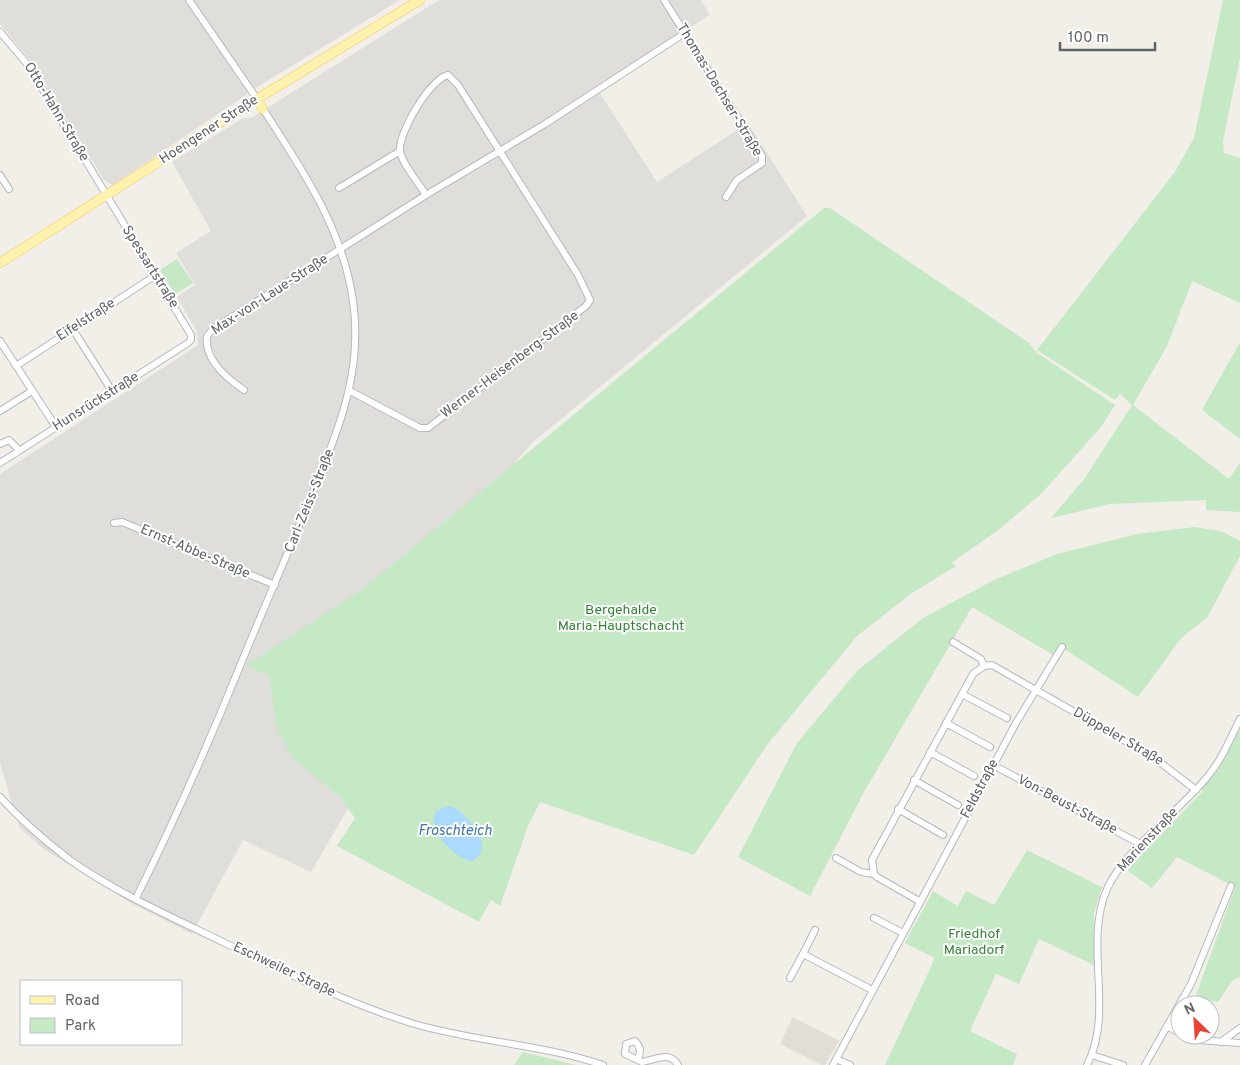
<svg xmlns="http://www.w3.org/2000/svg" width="1240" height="1065" font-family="Overpass,sans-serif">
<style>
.industrial{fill:#e0deda}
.education{fill:#e1ded6}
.green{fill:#c5e8c5}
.water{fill:#aadaff}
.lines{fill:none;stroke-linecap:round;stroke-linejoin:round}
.minor-casing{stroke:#b5b8bc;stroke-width:8}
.major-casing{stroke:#f2c960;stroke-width:10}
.minor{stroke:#fff;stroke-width:6}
.major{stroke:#fff2af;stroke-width:9}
.labels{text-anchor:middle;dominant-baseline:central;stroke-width:4;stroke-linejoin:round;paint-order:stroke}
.street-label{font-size:14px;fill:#5f6368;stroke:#fff}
.park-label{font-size:14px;fill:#348238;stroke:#fff}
.water-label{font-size:15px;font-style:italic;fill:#4174aa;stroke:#fff}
</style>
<rect width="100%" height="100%" fill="#f1efe8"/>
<g class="industrial">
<path d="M0,0h400l-138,84 -149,101 -9,-5 -72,-118 -32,-38z"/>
<path d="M439,0h262l9,15 -114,72 61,95 91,-59 59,93 -274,226 -29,33 -149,321 -44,76 -68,-32 -51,94 -61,-31 -89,-55 -23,-21 -19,-64v-289l198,-129 -1,-13 -20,-35 18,-12 -19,-32 35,-22 -39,-69 70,-43 11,-2z"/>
</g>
<path class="education" d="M793,1017l46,24 -14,24h-4l-41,-21z"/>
<g class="green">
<path d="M1223,0h17v58l-17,83 1,12 16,5v145l-48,-22 -25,65 -34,59 96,74 11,-16v49l-34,-2v-10l-96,4 -59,14 34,-40 47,-73 -12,-11 -5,6 -78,-50 138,-178 19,-34z"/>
<path d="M824,208h6l199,135 7,9 79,53 -14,22 -60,67 -44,37 -46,32 5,3 -44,27 -55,43 -90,109 -73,110 -154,-53 -12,24 -28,80 -9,-6 -12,22 -142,-76 18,-28 -17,-23 -46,-37 -15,-29 -8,-52 -5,-4 -19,-7 119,-78z"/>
<path d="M177,259l16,24 -18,11 -15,-24z"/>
<path d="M1240,342v97l-38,-29z"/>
<path d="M1194,527l27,4 19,10v15l-33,62 -25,19 -44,60 -77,-50 -6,9 -83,-49 -108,185 -54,104 -72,-39 59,-114 60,-72 66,-53 71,-38 63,-26 80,-20z"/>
<path d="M1240,729v248l-8,4 -14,21 -23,-4 40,-111 -58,-30 -25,31 -25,-18 76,-79 -1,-2 18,-22z"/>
<path d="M1027,850l75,37 -8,26v52l-55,-26 -20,45 -23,-10 -26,57 47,23 -4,11h-128l50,-107 -30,-15 28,-52 25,15 8,-15 28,14z"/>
<path d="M523,1052l53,13h-62z"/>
</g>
<path class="water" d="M449,806c12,2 28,22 32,34 2,5 0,10 -1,15l-7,6c-17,-1 -50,-33 -36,-51z"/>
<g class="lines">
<defs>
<g id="minor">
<path d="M189,0l68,99"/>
<path d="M664,0l98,156v7l-25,17 -11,17"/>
<path d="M0,32l28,33 163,270v5l-3,3 -188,120"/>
<path d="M0,175l9,14"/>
<path d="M339,188l61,-37"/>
<path d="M72,328l40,63"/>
<path d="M0,341l56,86"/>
<path d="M16,366l140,-91"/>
<path d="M244,390c-18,-12 -40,-31 -37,-54l6,-7 213,-134 119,-71 140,-91"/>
<path d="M350,391l70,37h8l158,-122 4,-6 -12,-25 -120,-190 -10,-10c-18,4 -50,58 -48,76 1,11 20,34 26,44"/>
<path d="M0,411l32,-20"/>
<path d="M0,444l9,-4 10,10"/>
<path d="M114,523l8,-1 153,63"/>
<path d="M953,642l28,17 3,7"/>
<path d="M962,694l45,24"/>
<path d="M946,723l44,24"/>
<path d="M930,752l44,24"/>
<path d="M993,765l149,80"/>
<path d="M914,780l44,25"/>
<path d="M0,797c21,23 45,44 70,63 46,33 106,59 157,84 59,29 121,59 184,79 63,19 130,21 192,42"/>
<path d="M898,809l45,26"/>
<path d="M836,858l25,14 13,2"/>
<path d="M136,898c38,-76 72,-153 104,-232 22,-54 46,-108 68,-162 27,-67 56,-128 45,-203 -10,-72 -51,-132 -90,-192"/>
<path d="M919,901l-42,-24 -3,-3 -2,-14 101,-186 11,-8 8,-1 161,92 43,33"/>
<path d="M874,918l29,15"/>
<path d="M815,930l-12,24 69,36"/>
<path d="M790,978l13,-24"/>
<path d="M1167,1026l13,7"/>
<path d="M1186,1035l13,5 41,3"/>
<path d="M1221,1042l19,-14"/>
<path d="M1092,1055l31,10"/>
<path d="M836,1059l14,6"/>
<path d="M638,1060c3,-9 3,-13 -3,-19l-9,3 -1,10 17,8c14,-2 27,-12 36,3"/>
<path d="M833,1065l183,-342 46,-76"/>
<path d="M1087,1065c28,-54 -4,-121 20,-176 17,-39 74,-79 101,-113 14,-17 22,-37 32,-57"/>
<path d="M1145,1065l46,-81 40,-98"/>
</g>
<g id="major">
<path d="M257,99l6,10"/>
<path d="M0,263l257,-164 163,-99"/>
</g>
</defs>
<use href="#minor" class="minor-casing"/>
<use href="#major" class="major-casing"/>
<use href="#minor" class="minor"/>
<use href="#major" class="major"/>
</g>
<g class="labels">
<g class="street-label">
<text transform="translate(719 90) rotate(59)">Thomas-Dachser-Straße</text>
<text transform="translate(56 112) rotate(59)">Otto-Hahn-Straße</text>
<text transform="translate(209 130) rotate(-33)">Hoengener Straße</text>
<text transform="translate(150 267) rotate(58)">Spessartstraße</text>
<text transform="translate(270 295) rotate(-33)">Max-von-Laue-Straße</text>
<text transform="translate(86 320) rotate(-33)">Eifelstraße</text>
<text transform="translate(510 365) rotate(-37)">Werner-Heisenberg-Straße</text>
<text transform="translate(96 402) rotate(-32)">Hunsrückstraße</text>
<text transform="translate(310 501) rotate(-68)">Carl-Zeiss-Straße</text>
<text transform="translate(195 552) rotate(23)">Ernst-Abbe-Straße</text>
<text transform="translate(1118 737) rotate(30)">Düppeler Straße</text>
<text transform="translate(980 789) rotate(-62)">Feldstraße</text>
<text transform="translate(1067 805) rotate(28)">Von-Beust-Straße</text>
<text transform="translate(1148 840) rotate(-47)">Marienstraße</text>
<text transform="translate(284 970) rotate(25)">Eschweiler Straße</text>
</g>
<g class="park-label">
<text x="621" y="610">Bergehalde<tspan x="621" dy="16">Maria-Hauptschacht</tspan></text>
<text x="974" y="934">Friedhof<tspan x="974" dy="16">Mariadorf</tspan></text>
</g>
<g class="water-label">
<text x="455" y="831">Froschteich</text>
</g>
</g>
<rect x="20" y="980" width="162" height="65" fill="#ffffff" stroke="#bfc1c3"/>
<rect x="30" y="996" width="25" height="8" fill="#fff2af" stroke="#bfc1c3"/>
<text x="65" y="1005" font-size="15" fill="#5f6368">Road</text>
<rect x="30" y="1018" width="25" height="15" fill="#c5e8c5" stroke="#bfc1c3"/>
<text x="65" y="1030" font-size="15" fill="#5f6368">Park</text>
<g transform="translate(1195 1020) rotate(335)"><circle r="24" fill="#ffffff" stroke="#bfc1c3"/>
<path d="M0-4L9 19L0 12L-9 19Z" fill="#ea4335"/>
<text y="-8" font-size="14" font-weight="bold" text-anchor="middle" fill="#5f6368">N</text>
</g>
<path d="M1060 42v8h95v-8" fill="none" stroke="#5f6368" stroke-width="2.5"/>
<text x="1068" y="42" font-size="15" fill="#5f6368" stroke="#ffffff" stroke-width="4" paint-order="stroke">100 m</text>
</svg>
